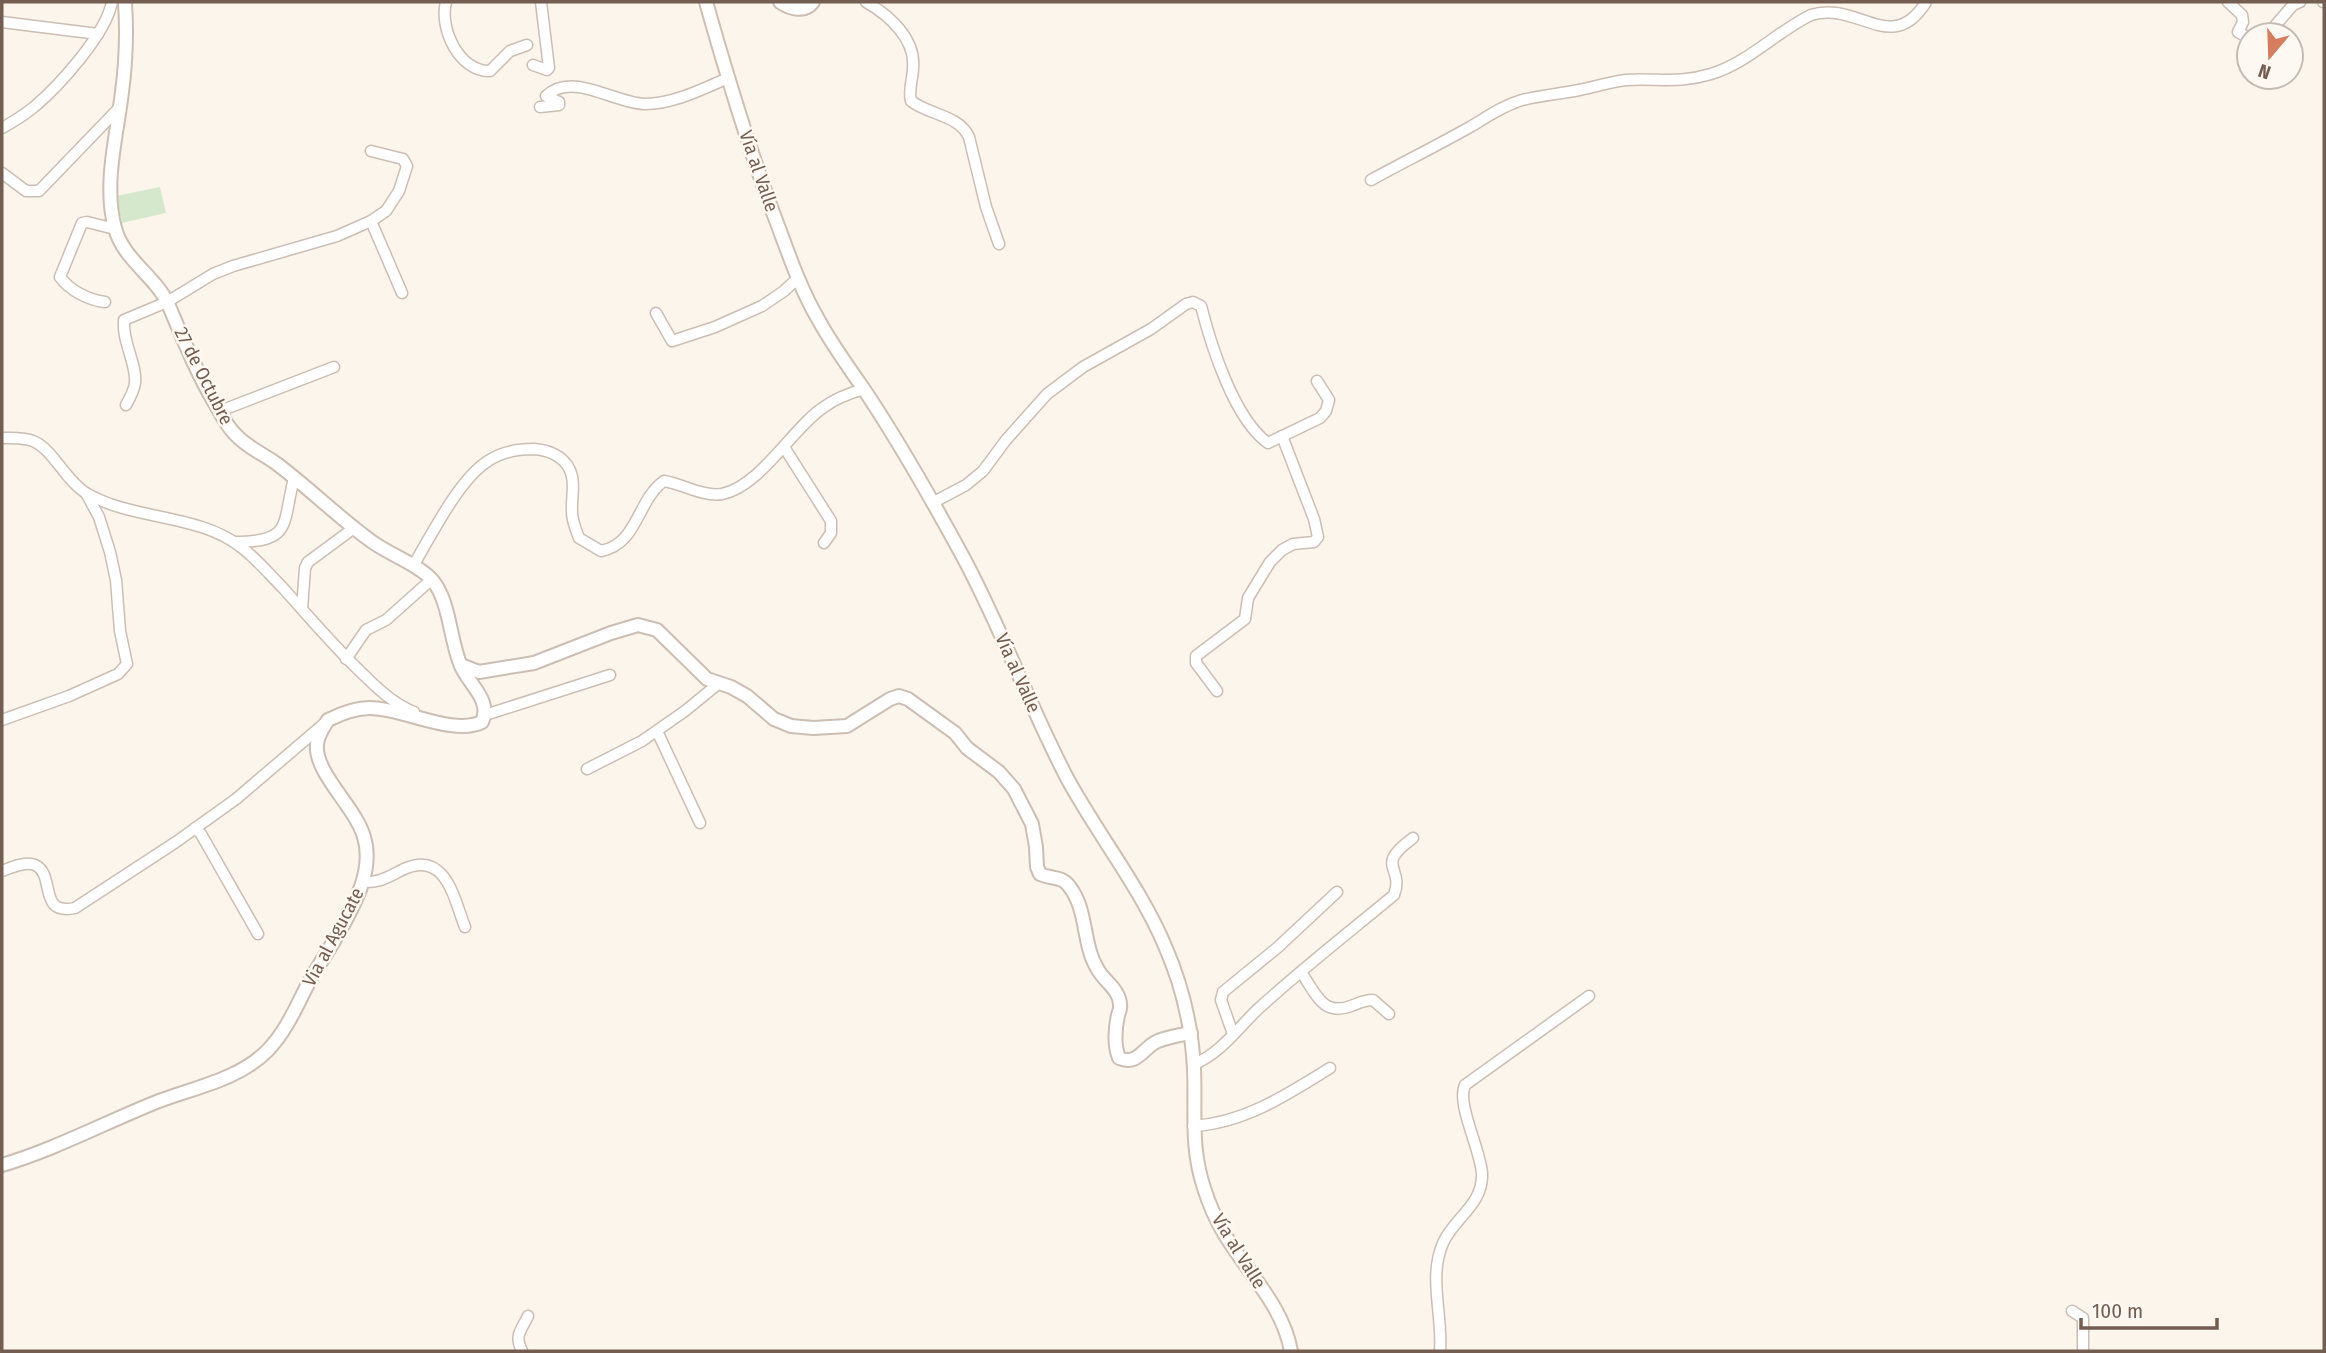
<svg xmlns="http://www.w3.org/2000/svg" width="2326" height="1353" font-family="'Fira Sans Condensed',sans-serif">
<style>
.grass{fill:#d6e8cb}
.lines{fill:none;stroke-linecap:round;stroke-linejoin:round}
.minor-casing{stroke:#ccbeb3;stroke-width:13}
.tertiary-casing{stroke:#ccbeb3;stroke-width:16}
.secondary-casing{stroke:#cebfb0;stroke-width:16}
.minor{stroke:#fff;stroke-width:10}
.tertiary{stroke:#fff;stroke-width:12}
.secondary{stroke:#fff;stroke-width:12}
.labels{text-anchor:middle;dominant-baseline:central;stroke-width:5;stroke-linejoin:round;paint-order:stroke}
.street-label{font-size:19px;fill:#745e51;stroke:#fdf9f2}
</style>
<rect width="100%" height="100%" fill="#fbf5ec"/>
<path class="grass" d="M160,187l6,26 -44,10 -6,-27z"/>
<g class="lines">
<defs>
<g id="minor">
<path d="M446,2c-7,26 13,70 44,69l20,-20 17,-6"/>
<path d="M866,2c23,13 50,37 47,66 0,11 -5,22 -2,33 18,14 48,14 58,36l17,70 13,37"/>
<path d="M2228,2l14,13 1,7 -5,10 11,6"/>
<path d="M2323,2h1"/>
<path d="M2,22l96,12"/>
<path d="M2267,35l26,-30 7,-3"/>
<path d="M533,65l14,5 2,-2 -8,-66"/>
<path d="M540,107l19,-2v-3l-13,-6c26,-25 68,7 99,8 28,0 58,-15 83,-26"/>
<path d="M2,128c11,-6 22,-13 32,-21 25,-21 72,-73 78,-105"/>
<path d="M2,173l24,18h13l81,-84"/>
<path d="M1371,180c33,-18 67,-35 99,-53 17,-10 32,-21 52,-27 17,-4 35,-6 52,-9 17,-3 35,-9 52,-11 32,-2 52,4 85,-6 37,-11 65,-42 100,-59 46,-15 81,42 115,-13"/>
<path d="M371,221l31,72"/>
<path d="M105,302c-16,-2 -35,-11 -45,-25l22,-54 5,-1 28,7"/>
<path d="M656,313l16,28 43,-14 47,-21 22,-15 14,-13"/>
<path d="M126,405c4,-7 8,-14 9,-22 2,-19 -13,-41 -11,-63l43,-18 46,-28 20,-8 104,-30 34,-15 15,-10 13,-20 8,-25 -4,-7 -32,-8"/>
<path d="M220,411l114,-44"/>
<path d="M2,438c10,0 22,-1 31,3 20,8 32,39 53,52 48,28 111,20 155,54 16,12 28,27 42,41 27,30 54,62 84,90 13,13 29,27 47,34"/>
<path d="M784,447l47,74v12l-7,10"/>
<path d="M932,503l34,-18 17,-14 23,-31 41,-46 36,-27 68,-38 35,-25 7,-2 8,4c10,39 33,113 67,137l52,-25 6,-7 3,-11 -12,-19"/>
<path d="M234,542c59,0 48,-17 60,-64"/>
<path d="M413,566c18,-30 46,-87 75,-105 13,-9 31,-12 46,-12 13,1 25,5 33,16 10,14 4,31 5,47 0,9 4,18 7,26l22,13c37,-7 36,-51 63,-70 19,3 39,16 58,13 38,-7 71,-67 102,-87 12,-9 26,-14 40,-18"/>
<path d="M302,609l3,-41 3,-6 46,-34"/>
<path d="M346,659l20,-29 20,-10 46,-41"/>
<path d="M1217,691l-21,-28v-7l49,-37 3,-21 22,-36 12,-12 11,-6 21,-2 4,-5 -4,-18 -32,-83"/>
<path d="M485,715l125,-40"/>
<path d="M2,720l67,-24 49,-22 9,-10 -7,-33 -4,-51 -6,-28 -11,-35 -13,-24"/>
<path d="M657,731l43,92"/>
<path d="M587,769l55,-28 43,-30 33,-27"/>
<path d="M195,828l6,6 57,100"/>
<path d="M2,871c8,-3 24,-10 33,-6 21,9 2,51 40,43l101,-66 60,-43 89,-76"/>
<path d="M363,882c18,1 26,-6 41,-13 42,-19 50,30 61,58"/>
<path d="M1301,972c14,20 21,45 50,34 8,-3 13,-6 22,-6l16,14"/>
<path d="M1233,1034l-12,-34 2,-8 54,-44 60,-56"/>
<path d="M1194,1064c26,-10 44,-36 64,-55 44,-40 90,-76 136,-114 11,-29 -21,-28 19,-57"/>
<path d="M1193,1126c52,-3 95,-32 137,-58"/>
<path d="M2072,1311l11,7v33"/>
<path d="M522,1351c-8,-16 -1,-20 6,-35"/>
<path d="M1440,1351c3,-35 -12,-74 3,-108 11,-25 40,-38 39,-69 -1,-24 -26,-70 -17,-89l124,-89"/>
</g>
<g id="tertiary">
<path d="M780,2c10,7 25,11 33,0"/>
<path d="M461,665l18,7 55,-9 77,-30 27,-8 19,5 50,49 24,8 16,9 27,23 17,7 22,2 34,-2 43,-27 9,-3 9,3 47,34 12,15 32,24 15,17 18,35 4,23 1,20 3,7c11,5 22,2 29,12 19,24 13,57 28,82 6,13 23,21 23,37 1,3 -1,7 -2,10 -3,14 -4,30 1,43 19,8 23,-10 39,-17 10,-4 22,-6 33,-8"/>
<path d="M2,1165c54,-16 104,-43 157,-64 37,-14 81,-22 109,-51 19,-20 29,-45 41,-68 8,-14 17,-28 25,-41 17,-30 41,-69 30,-104 -9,-31 -50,-64 -47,-93 1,-9 6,-16 11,-24 12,-6 28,-12 42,-12 33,0 83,28 112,14 10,-22 -13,-37 -21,-56 -11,-25 -11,-64 -28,-85 -13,-16 -45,-27 -62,-40 -33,-24 -62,-53 -94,-77 -15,-11 -31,-17 -43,-31 -8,-8 -14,-21 -20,-31 -18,-31 -31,-63 -45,-96 -12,-29 -46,-46 -54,-78 -12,-43 2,-93 7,-136 4,-30 5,-60 3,-90"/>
</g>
<path id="secondary" d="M706,2c21,74 43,148 71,221 12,32 23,65 41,96 13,24 29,46 45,69 35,52 69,112 99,167 39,72 67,150 105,223 31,57 73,109 98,168 17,39 27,81 29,123 2,42 -4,77 10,119 5,16 12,32 21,47 23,38 58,71 66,116"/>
</defs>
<use href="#minor" class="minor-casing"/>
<use href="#tertiary" class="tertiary-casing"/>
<use href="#secondary" class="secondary-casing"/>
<use href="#minor" class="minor"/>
<use href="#tertiary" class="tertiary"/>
<use href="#secondary" class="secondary"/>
</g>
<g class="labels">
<g class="street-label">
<text transform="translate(759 171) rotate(71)">Vía al Valle</text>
<text transform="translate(204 376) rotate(63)">27 de Octubre</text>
<text transform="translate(1018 673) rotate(66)">Vía al Valle</text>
<text transform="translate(333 937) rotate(-62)">Via al Agucate</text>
<text transform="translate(1239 1251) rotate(58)">Vía al Valle</text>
</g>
</g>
<rect width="2326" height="1353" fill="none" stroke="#745e51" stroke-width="7"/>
<g transform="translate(2270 56) rotate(199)"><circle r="33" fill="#fdf9f2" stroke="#c6bbb2" stroke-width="2"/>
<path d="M0-5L12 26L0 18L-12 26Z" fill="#d67c5f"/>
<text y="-10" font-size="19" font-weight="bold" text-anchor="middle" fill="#745e51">N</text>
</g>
<path d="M2081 1318v10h136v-10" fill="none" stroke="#745e51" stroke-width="3.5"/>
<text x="2092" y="1318" font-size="21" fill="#745e51" stroke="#fdf9f2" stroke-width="5" paint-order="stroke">100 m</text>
</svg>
